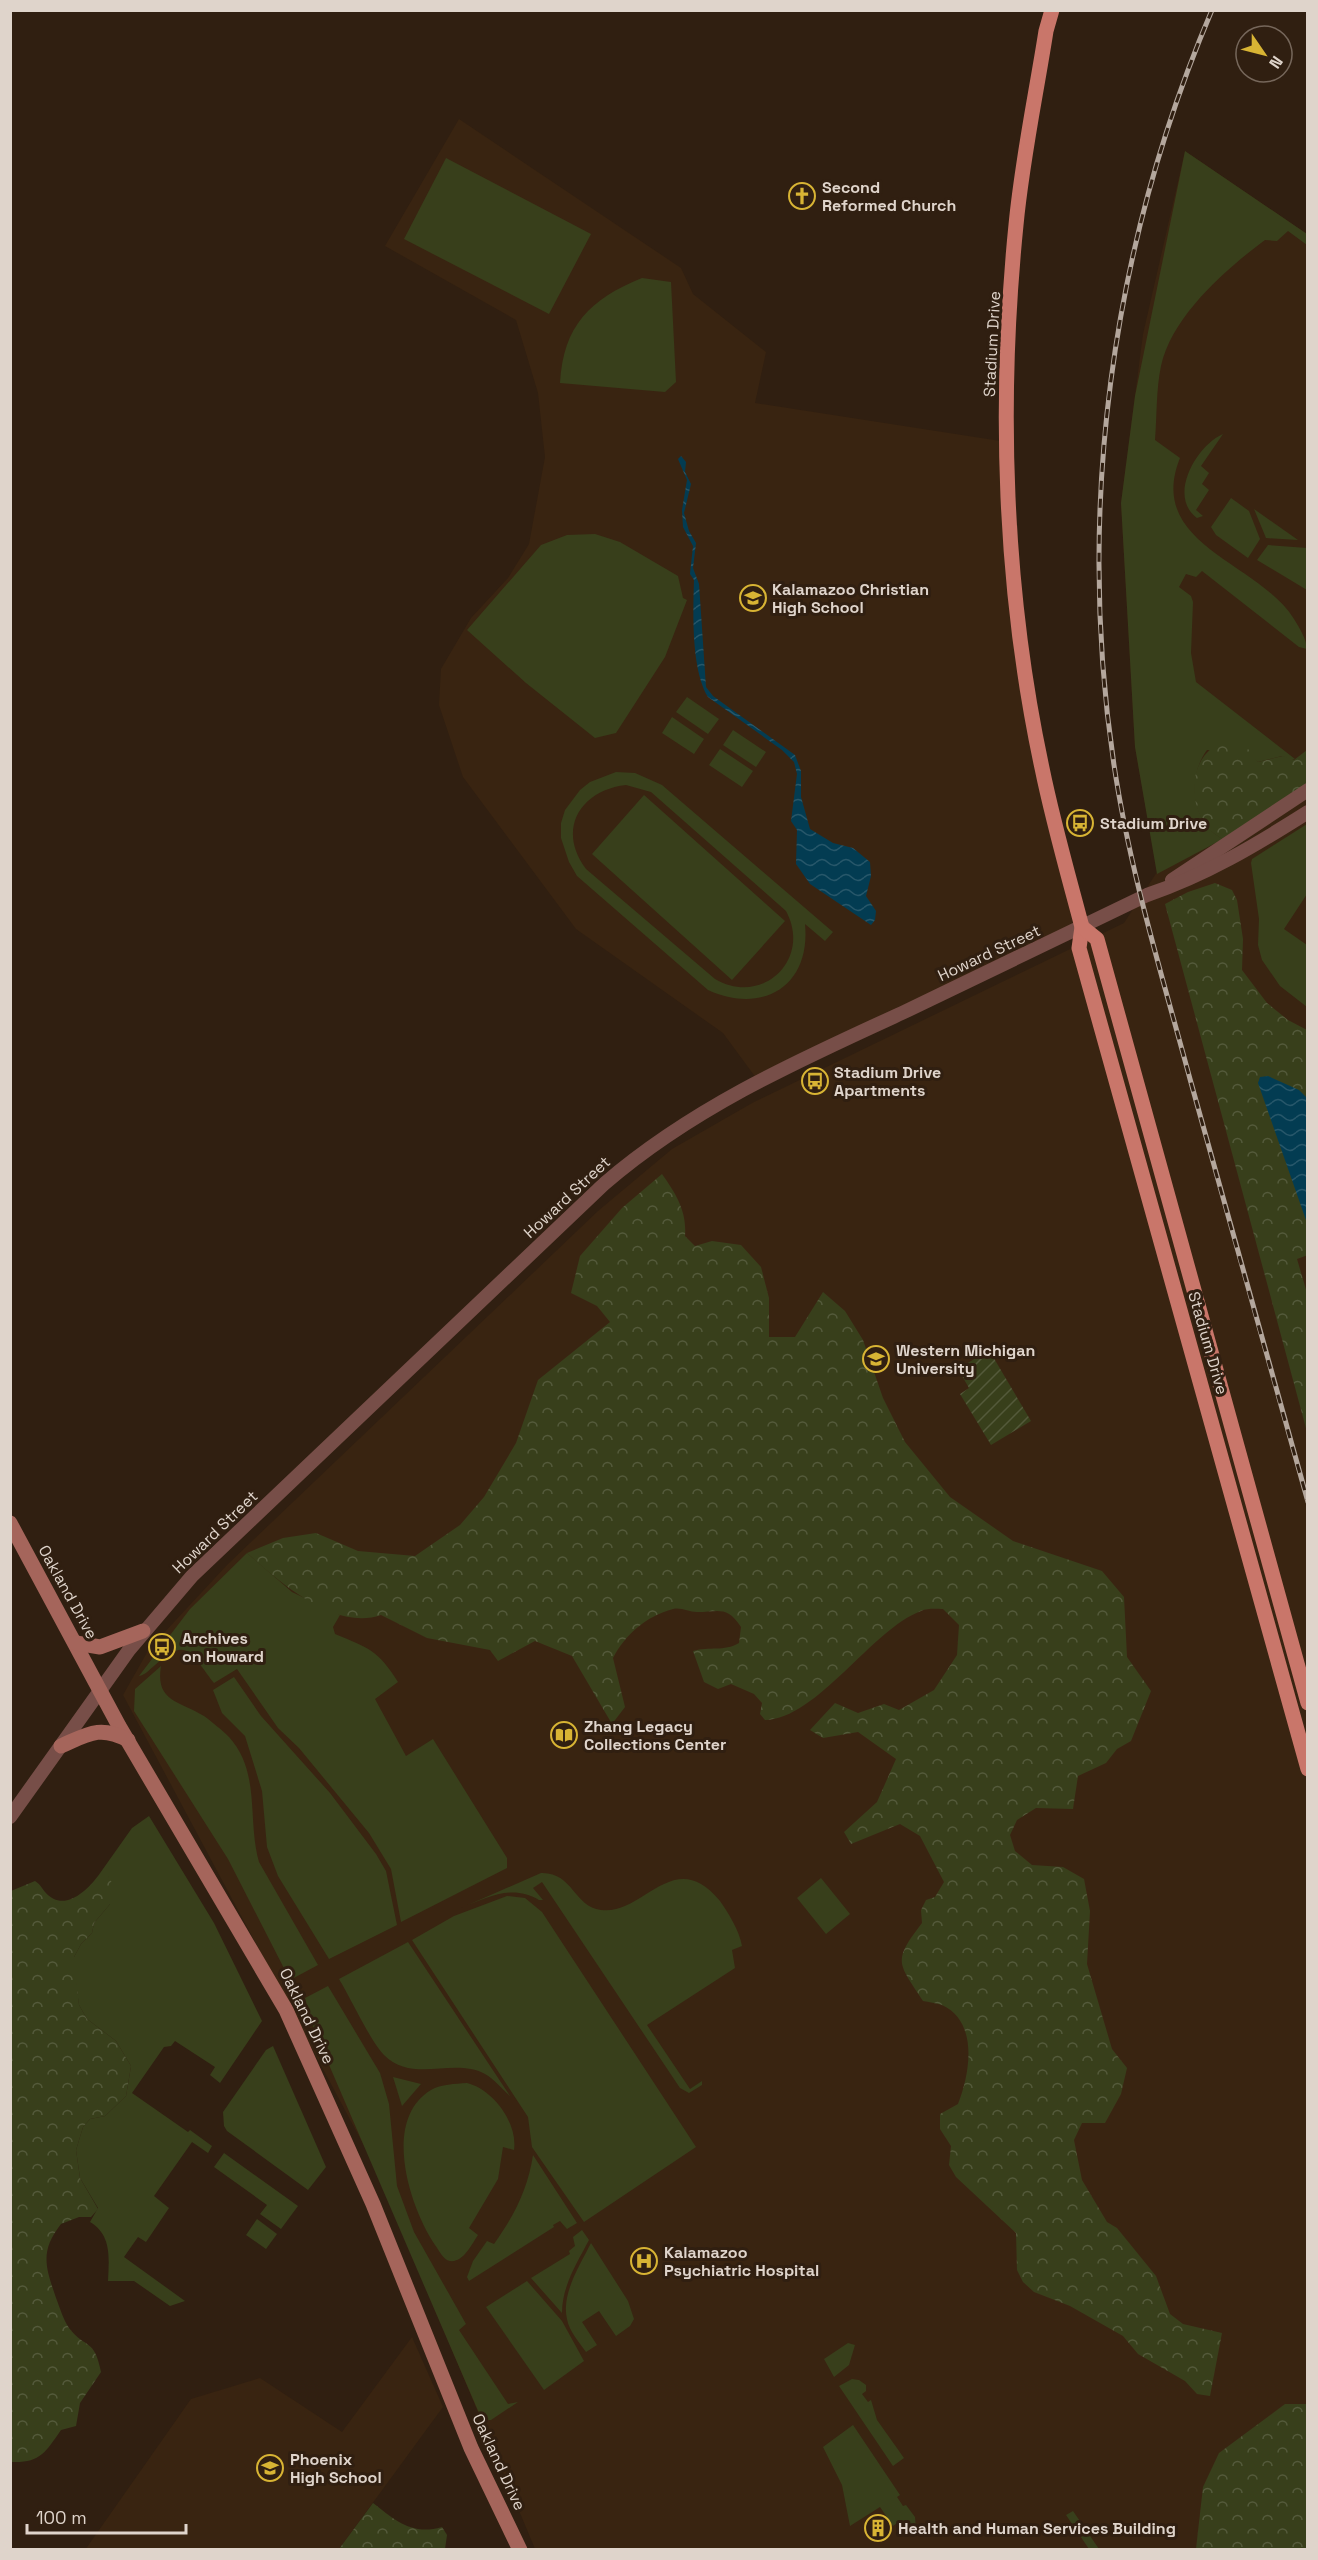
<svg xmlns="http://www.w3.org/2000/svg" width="1318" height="2560" font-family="'Space Grotesk',sans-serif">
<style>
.built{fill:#392411}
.green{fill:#383f1b;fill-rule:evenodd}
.forest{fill:url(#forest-crowns)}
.garden{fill:url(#garden-furrows)}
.water{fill:url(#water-waves)}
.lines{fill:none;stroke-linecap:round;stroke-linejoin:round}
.tertiary{stroke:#774e48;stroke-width:14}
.secondary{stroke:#a5655b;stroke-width:15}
.primary{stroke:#c9766a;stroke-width:15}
.rail-casing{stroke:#b4a79d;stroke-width:5}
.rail{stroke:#301f11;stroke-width:3;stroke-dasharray:9;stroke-linecap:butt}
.labels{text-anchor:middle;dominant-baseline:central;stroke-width:6;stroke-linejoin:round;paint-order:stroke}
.poi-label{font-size:16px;font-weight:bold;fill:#dfd4cb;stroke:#301f11;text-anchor:start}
.street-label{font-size:16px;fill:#dfd4cb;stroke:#301f11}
</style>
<defs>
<pattern id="forest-crowns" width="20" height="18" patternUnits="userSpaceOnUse" patternTransform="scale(1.5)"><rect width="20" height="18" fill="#383f1b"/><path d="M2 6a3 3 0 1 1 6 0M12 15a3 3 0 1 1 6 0" fill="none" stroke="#545a3b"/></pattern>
<pattern id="garden-furrows" width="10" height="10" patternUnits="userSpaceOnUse" patternTransform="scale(1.5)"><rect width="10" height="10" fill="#383f1b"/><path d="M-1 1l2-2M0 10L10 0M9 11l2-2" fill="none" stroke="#545a3b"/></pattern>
<pattern id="water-waves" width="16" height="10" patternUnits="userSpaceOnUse" patternTransform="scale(1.5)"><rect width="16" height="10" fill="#033c52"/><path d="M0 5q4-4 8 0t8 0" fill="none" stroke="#27576a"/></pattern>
</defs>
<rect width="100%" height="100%" fill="#301f11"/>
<g class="built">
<path d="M459,119l222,149 12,26 73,58 -11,51 252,39 18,232 57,253 -323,155 -36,-49 -147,-104 -113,-152 -24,-72 2,-36 30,-51 37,-40 21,-34 16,-87 -7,-64 -22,-73 -131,-74z"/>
<path d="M1185,151l122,83v2315h-772l-158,-379 -254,-475 26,-46 78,-84 371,-354 74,-62 82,-47 370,-179 33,-51 -22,-125 -14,-244 22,-169z"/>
<path d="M412,2337l31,70 -104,142 -254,1 106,-151 69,-21 82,54z"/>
</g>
<g class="green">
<path d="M1185,151l122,83v11l-19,-14 -11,10 -12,-1c-39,29 -93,76 -104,126 -5,24 -4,50 -6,74l25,18c-35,87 79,104 114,161 6,10 12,19 13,30l-8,-2 -97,-76 -6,6 -10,-3 -7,13 12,9 2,6 -2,51 5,29 99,77 -4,1 -9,-4 -24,6 -8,-8 -43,-4c-20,27 -16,72 16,89l-66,35 -22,-127 -14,-244 14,-107z"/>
<path d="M446,158l145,76 -42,80 -145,-75z"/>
<path d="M642,278l29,4 5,100 -11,10 -105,-9c3,-57 30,-84 82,-105z"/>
<path d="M1223,434l-22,32 8,7 -7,11 7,6 -13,20 7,6 -6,2c-30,-22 0,-73 26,-84z"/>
<path d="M1231,498l18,13 11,28 -12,19 -32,-23 -5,-8z"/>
<path d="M1254,509l44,31 -32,-2z"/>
<path d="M595,534l25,8 58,34 5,22 4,2 -22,57 -49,76 -21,5 -69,-55 -59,-53 74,-85 26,-10z"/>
<path d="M1268,545l39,3v42l-50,-30z"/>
<path d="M687,697l32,22 -11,15 -32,-22z"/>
<path d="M672,717l32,22 -10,15 -32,-21z"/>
<path d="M733,730l33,22 -10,15 -33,-22z"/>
<path d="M720,749l33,22 -11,16 -33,-22z"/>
<path d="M616,772l19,1 27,12 171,147 -8,9 -20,-17c6,62 -42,91 -97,66l-131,-114 -8,-14 -8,-24v-15l4,-13 15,-20 10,-8zM626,785l25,7 135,119c26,48 -23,96 -71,68l-129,-110c-30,-40 -5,-79 40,-84z"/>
<path d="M644,795l141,126 -53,59 -140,-126z"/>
<path d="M1307,824v70l-23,35 23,16v62l-27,-21 -18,-26 -4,-15 1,-26 -8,-56 1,-4z"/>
<path d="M247,1553l45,39 48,23 -7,12 2,7c34,14 43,16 63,48l-23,17 31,57 27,-17 74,119v10l-106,54 -10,-53 -22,-36 -70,-85 -21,-20 -41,-59 -23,14c-23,-29 -26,-49 -60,-17 -5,4 -9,9 -15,10l51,-67z"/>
<path d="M161,1666c-6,36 19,35 43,50 8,6 18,14 25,21 32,35 18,83 30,125l59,103 -28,15 -62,-121 -94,-148 1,-22z"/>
<path d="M234,1677l27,39 69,77 46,61 10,17 11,54 -68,34 -51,-83 -11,-29 -5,-56 -17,-55 -23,-23 -9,-23z"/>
<path d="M149,1816l65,107 48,98 -42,62 -10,-8 5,-8 -40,-26 -4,5 -7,1 -32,46 56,39 2,-2 22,16 -4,7 -16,-11 -38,54 15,12 -23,34 -8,-5 -14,20 61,44 -15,5 -36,-25h-26c1,-23 4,-46 -18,-59l8,-14 -18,-30 -4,-28 7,-23 7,-8 15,-3 21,-20 5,-30 -15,-25 -29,-22 -8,-14 -5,-37v-11l7,-13 11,-11 2,-10 16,-19 -2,-28h-10l34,-48z"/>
<path d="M541,1873c32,-1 33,34 60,37 42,6 73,-66 119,-9 9,13 19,29 22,45l-10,4 3,18 -88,57 43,64 12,-8v4l-13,8 -9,-5 -138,-206 -9,6 10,12h-4c-27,-16 -51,-3 -78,8z"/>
<path d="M821,1878l29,36 -24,20 -29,-36z"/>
<path d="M507,1896l18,2 17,14 154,235 -112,75 -52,-75 -4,-30 -116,-177 42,-24z"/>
<path d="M408,1942l102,154c-8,-7 -16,-17 -25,-22 -32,-17 -72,10 -101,-19 -13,-13 -34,-58 -45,-76z"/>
<path d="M328,1986l52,87 9,31 8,82 17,46 52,92 -7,6 49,74 10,-2 -27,18h-9l-168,-390 -9,-32z"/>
<path d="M273,2046l53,121 -18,23 -81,-59 -3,-5 -1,-14 43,-62z"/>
<path d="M393,2077l28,7 -19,22z"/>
<path d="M467,2083c25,6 51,39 47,67l-11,-3 -5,32 -29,49 9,7c-6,9 -15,28 -28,26 -7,-1 -11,-11 -15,-16 -25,-37 -54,-125 -4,-155 10,-6 24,-6 36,-7z"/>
<path d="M224,2153l74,53 -17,23 -21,-15 7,-9 -53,-38z"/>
<path d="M533,2155l44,68 -10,6 -7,-8 -7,4 1,2 -85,54 -2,-4 6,-16 14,-20 7,3c20,-28 34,-55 39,-89z"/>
<path d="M257,2219l20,15 -11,15 -20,-14z"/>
<path d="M582,2230l7,10c-12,23 -27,46 -27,73l-31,-35 39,-24 -1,-3 6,-5 -2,-9z"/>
<path d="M591,2243l37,58 6,18 -4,7 -14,10 -17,-25 -17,11 15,23 -11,7c-7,-10 -17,-21 -19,-33 -6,-25 13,-54 24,-76z"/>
<path d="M527,2281l35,40 22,40 -40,29 -58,-83z"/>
<path d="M848,2343l7,2 -6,20 -15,12 -10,-18z"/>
<path d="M852,2379l7,1 7,5v6l-4,3 6,8 3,-2 6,20 27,38 -11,8 -54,-80z"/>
<path d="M853,2425l47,70 -3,2 6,9 3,-1 9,12 1,11 -14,2 -5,-7 -4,3 -13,-19 -30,19 -8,-41 -19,-38z"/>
<path d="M1073,2511l26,38h-10l-23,-34z"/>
</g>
<g class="forest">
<path d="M1233,740l9,1 16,21 25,-6 11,4 13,-10v34l-84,55c-40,-19 -40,-93 10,-99z"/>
<path d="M1215,883l17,7 5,10 6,39 -1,31 25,33 21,17 19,10 1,225 -11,4 10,34v139l-142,-528 23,-12z"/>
<path d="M662,1174c14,20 25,37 23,62l10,10 17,-5 29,4 20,22 8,31v39h26l28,-45 22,19 18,29 20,58 22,44 45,55 63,44 89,30 22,26 3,60 24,34 -20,50 -14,8 -11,14 -28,13 -5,33 -37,-1 -19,12 -7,15 5,16 17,14 31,2 21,12 6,32 -3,53 25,85 15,19 -6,26 -16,29h-23l-8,17 8,40 25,42 10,6 39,48 14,38 13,10 39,9 -12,63 -13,-2 -12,-13 -47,-27 -15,-18 -53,-30 -36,-14 -11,-10 -6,-12 -1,-37 -60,-56 -7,-12 2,-19 -11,-17v-15l18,-10c12,-30 21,-82 -16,-99 -6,-2 -13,-3 -19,-4 -25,-39 -31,-39 -1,-78l-1,-13 5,-10 9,-3 9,-15 -24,-46 -20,-12 -49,20 -7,-12 33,-30 19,-43 -38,-27 -35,6 -13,-8 25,-27 23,10 26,-9 15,6 35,-20 23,-35 2,-30 -16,-16c-6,0 -16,-1 -22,2 -49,18 -104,108 -156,109l-5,-6 2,-11 -8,-9 -23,-10 -13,5 -14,-7 -11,-31c17,-5 31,1 46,-8l2,-16c-14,-22 -23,-15 -44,-15 -8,0 -16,-5 -24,-3 -27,7 -48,26 -60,49l12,49 -13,17 -40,-68 -37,-15 -37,20 -8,-11 -63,-12 -46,-23c-47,16 -101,-33 -134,-62l36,-15 33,-5 42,18 57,5 45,-31 24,-28 32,-54 22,-63 72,-58 -13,-16 -26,-13 9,-37 42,-48z"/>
<path d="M98,1876h10l7,12 -5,16 -16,19 -2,10 -11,11 -7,13 5,48 8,14 29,22 15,25 -5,30 -21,20 -15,3 -7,8 -7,23 4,28 18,31 -7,8h-12l-18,7c-22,28 -15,44 -5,74 4,10 7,21 13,30 17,22 25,9 32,44l-21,31 -4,23 -15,4c-16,23 -21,33 -50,32v-571l24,-10c6,4 6,6 10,11 18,21 41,0 53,-16z"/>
<path d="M1285,2404h22v145h-111l7,-62 16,-34z"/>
<path d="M373,2503c22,17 39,33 69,24l5,8 -2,14h-106z"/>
</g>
<path class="garden" d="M989,1350l42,71 -40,24 -31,-51 9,-6 -11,-19z"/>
<g class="water">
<path d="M681,456l5,6 -1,10 6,12 -7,29 5,18 7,12 -3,25 6,16 7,103 7,9 82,59 6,16v26l9,32 23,14 20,5 17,14 1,14 -5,20 10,15 -1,9 -4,5 -61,-41 -14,-20 1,-34 -6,-9 6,-47 -3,-12 -12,-12 -74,-53c-17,-28 -15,-84 -14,-117l-4,-6 3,-28 -10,-19 -1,-17 5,-30 -9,-21z"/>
<path d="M1268,1076l31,14 8,8v125l-49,-140 2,-6z"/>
</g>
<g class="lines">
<g class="tertiary">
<path d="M1172,880l136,-90"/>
<path d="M10,1817l119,-167 63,-74 412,-392c88,-76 193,-123 298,-171 82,-39 163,-79 245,-118 59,-20 109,-50 161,-83"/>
</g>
<g class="secondary">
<path d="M10,1523l109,203 167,284 87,194 98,244 49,102"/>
<path d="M76,1643l24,4 43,-16"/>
<path d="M61,1746c27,-12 39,-21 67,-6"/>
</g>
<g class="primary">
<path d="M1052,10l-6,21c-10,64 -24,129 -30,194 -18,179 -12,366 26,543 11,54 26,106 40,159l-3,21 229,821"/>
<path d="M1082,927l15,12 211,764"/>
</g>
<defs>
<path id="rail" d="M1212,10c-101,237 -136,500 -98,755 16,107 48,210 76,314 39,141 78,282 118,423"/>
</defs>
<use href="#rail" class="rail-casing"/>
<use href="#rail" class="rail"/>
</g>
<defs>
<symbol id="church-ring" viewBox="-11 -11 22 22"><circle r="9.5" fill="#301f11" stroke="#d8b434" stroke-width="1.5"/><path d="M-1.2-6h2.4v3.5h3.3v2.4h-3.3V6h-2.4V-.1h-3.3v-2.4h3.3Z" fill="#d8b434"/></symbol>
<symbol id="school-ring" viewBox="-11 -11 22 22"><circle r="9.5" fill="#301f11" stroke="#d8b434" stroke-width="1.5"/><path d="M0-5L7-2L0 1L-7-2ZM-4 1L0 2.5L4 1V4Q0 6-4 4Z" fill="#d8b434"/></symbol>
<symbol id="bus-ring" viewBox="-11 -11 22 22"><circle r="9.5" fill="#301f11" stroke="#d8b434" stroke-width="1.5"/><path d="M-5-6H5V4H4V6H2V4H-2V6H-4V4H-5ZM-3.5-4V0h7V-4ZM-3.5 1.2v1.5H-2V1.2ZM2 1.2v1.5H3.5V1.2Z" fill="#d8b434"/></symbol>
<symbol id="university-ring" viewBox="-11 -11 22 22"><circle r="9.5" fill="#301f11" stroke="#d8b434" stroke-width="1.5"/><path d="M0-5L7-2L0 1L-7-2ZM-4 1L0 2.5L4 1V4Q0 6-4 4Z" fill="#d8b434"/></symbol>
<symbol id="library-ring" viewBox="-11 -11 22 22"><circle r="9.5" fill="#301f11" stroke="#d8b434" stroke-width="1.5"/><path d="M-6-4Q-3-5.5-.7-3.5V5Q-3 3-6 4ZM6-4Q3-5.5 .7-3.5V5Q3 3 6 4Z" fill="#d8b434"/></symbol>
<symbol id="hospital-ring" viewBox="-11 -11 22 22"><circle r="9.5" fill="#301f11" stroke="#d8b434" stroke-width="1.5"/><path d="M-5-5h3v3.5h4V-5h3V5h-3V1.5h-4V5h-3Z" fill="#d8b434"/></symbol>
<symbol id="building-ring" viewBox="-11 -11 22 22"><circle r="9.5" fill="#301f11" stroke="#d8b434" stroke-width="1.5"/><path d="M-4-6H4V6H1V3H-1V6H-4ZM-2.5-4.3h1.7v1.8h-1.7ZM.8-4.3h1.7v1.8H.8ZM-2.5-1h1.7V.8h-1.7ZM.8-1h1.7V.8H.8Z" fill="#d8b434"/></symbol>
</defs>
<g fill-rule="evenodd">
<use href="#church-ring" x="787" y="181" width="30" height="30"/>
<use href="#school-ring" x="738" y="583" width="30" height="30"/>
<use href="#bus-ring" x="1065" y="808" width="30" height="30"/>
<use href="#bus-ring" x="800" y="1066" width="30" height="30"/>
<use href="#university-ring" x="861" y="1344" width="30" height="30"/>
<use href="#bus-ring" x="147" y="1632" width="30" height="30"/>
<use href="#library-ring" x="549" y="1720" width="30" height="30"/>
<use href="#hospital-ring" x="629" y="2246" width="30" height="30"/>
<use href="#school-ring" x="255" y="2453" width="30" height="30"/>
<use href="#building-ring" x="863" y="2513" width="30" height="30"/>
</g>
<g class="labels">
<g class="poi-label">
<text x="822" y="187">Second<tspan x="822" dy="18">Reformed Church</tspan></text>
<text x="772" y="589">Kalamazoo Christian<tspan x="772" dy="18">High School</tspan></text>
<text x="1100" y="823">Stadium Drive</text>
<text x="834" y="1072">Stadium Drive<tspan x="834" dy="18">Apartments</tspan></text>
<text x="896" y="1350">Western Michigan<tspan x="896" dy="18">University</tspan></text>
<text x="182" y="1638">Archives<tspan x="182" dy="18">on Howard</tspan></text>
<text x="584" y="1726">Zhang Legacy<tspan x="584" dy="18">Collections Center</tspan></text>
<text x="664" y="2252">Kalamazoo<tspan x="664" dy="18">Psychiatric Hospital</tspan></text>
<text x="290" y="2459">Phoenix<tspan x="290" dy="18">High School</tspan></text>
<text x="898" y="2528">Health and Human Services Building</text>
</g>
<g class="street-label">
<text transform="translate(992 344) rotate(-87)">Stadium Drive</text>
<text transform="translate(989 953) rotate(-25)">Howard Street</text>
<text transform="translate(567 1197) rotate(-43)">Howard Street</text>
<text transform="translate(1208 1343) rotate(74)">Stadium Drive</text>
<text transform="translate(215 1532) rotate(-44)">Howard Street</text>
<text transform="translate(68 1592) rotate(61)">Oakland Drive</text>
<text transform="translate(307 2016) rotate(64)">Oakland Drive</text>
<text transform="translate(499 2462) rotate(65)">Oakland Drive</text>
</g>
</g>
<rect width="1318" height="2560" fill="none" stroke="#dfd4cb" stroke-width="24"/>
<g transform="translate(1264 54) rotate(125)"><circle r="28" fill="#301f11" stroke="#76675b" stroke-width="1.5"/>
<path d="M0-4.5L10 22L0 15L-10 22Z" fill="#d8b434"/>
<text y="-9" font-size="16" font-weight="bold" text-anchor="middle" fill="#dfd4cb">N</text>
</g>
<path d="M27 2524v9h159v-9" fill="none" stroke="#dfd4cb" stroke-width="3"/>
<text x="36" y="2524" font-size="18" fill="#dfd4cb" stroke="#301f11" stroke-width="4.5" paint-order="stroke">100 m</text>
</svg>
